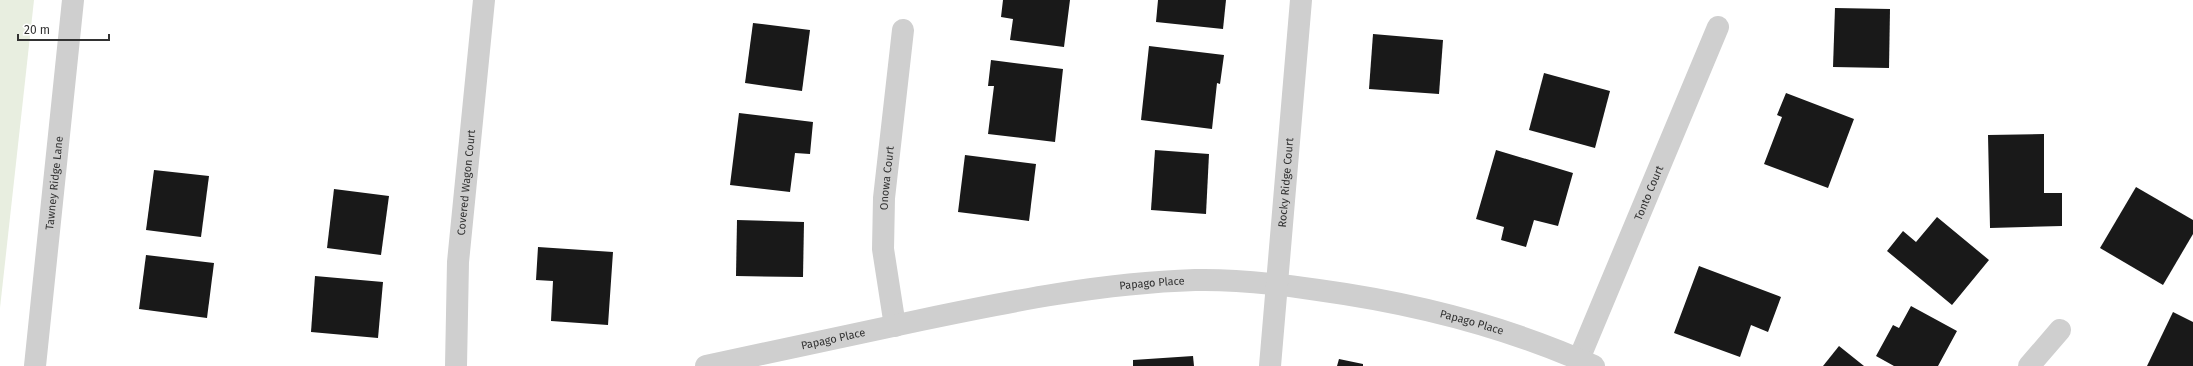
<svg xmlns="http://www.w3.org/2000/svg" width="2193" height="366" font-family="'Fira Sans',sans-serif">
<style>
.green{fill:#e8eee0}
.building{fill:#191919}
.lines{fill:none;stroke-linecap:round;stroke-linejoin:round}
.minor{stroke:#cfcfcf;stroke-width:22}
.labels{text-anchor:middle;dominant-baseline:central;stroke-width:4;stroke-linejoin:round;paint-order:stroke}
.street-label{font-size:11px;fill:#323232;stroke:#fff}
</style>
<rect width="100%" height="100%" fill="#fff"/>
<path class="green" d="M0,0h34l-34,308z"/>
<g class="building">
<path d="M1003,0h67l-6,47 -54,-7 3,-21 -12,-2z"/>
<path d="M1158,0h68l-3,29 -67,-7z"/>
<path d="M1835,8l55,1 -1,59 -56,-1z"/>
<path d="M753,23l57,7 -8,61 -57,-8z"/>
<path d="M1373,34l70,6 -4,54 -70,-5z"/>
<path d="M1149,46l75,9 -4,29 -3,-1 -5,46 -71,-9z"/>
<path d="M991,60l72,9 -8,73 -67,-8 6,-48h-6z"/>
<path d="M1544,73l66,18 -15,57 -66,-18z"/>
<path d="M1786,93l68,26 -26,69 -64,-24 18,-47 -5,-2z"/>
<path d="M739,113l74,9 -3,32 -15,-1 -5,39 -60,-7z"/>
<path d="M2044,134v59h18v33l-72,2 -2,-93z"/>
<path d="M1155,150l54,4 -3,60 -55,-4z"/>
<path d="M1496,150l77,23 -15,53 -24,-6 -8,27 -25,-7 3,-13 -28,-8z"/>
<path d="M965,155l71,9 -7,57 -71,-9z"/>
<path d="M154,170l55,6 -8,61 -55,-7z"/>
<path d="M2136,187l57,33v14l-30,51 -63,-37z"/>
<path d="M334,189l55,7 -8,59 -54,-7z"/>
<path d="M1937,217l52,43 -37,45 -65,-54 16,-20 13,11z"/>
<path d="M737,220l67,2 -1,55 -67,-1z"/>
<path d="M538,247l75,5 -5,73 -57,-4 2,-40 -17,-1z"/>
<path d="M146,255l68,8 -7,55 -68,-9z"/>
<path d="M1699,266l82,31 -13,35 -17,-7 -11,32 -66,-24z"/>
<path d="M315,276l68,6 -5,56 -67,-6z"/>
<path d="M1911,306l46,25 -19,35h-44l-18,-10 17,-31 6,3z"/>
<path d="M2173,312l20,10v44h-46z"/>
<path d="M1839,346l25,20h-41z"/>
<path d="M1193,356l1,10h-61v-6z"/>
<path d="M1339,359l24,5v2h-26z"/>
</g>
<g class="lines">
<g class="minor">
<path id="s1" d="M895,326l-12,-77 1,-51 19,-168"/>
<path id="s2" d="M1579,359l139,-332"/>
<path id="s3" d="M35,366l38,-366"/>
<path id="s4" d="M456,366l2,-104 26,-262"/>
<path id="s5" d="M706,366c72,-15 143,-31 215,-46 91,-19 181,-37 274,-40 41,-1 83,4 123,10 95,13 188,36 276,76"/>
<path id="s6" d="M1270,366l31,-366"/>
<path d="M2029,366l31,-36"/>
</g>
</g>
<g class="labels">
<g class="street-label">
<text stroke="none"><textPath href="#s1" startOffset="149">Onowa Court</textPath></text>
<text stroke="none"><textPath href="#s3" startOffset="184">Tawney Ridge Lane</textPath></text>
<text stroke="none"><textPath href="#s4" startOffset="184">Covered Wagon Court</textPath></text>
<text stroke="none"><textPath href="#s6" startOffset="184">Rocky Ridge Court</textPath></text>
<text stroke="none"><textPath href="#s2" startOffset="180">Tonto Court</textPath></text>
<text stroke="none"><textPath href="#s5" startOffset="454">Papago Place</textPath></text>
<text stroke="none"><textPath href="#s5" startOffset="778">Papago Place</textPath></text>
<text stroke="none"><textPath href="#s5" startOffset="130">Papago Place</textPath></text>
</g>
</g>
<path d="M18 34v6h91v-6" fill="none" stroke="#323232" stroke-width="2"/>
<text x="24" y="34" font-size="12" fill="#323232" stroke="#ffffff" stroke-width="3" paint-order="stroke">20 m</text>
</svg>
